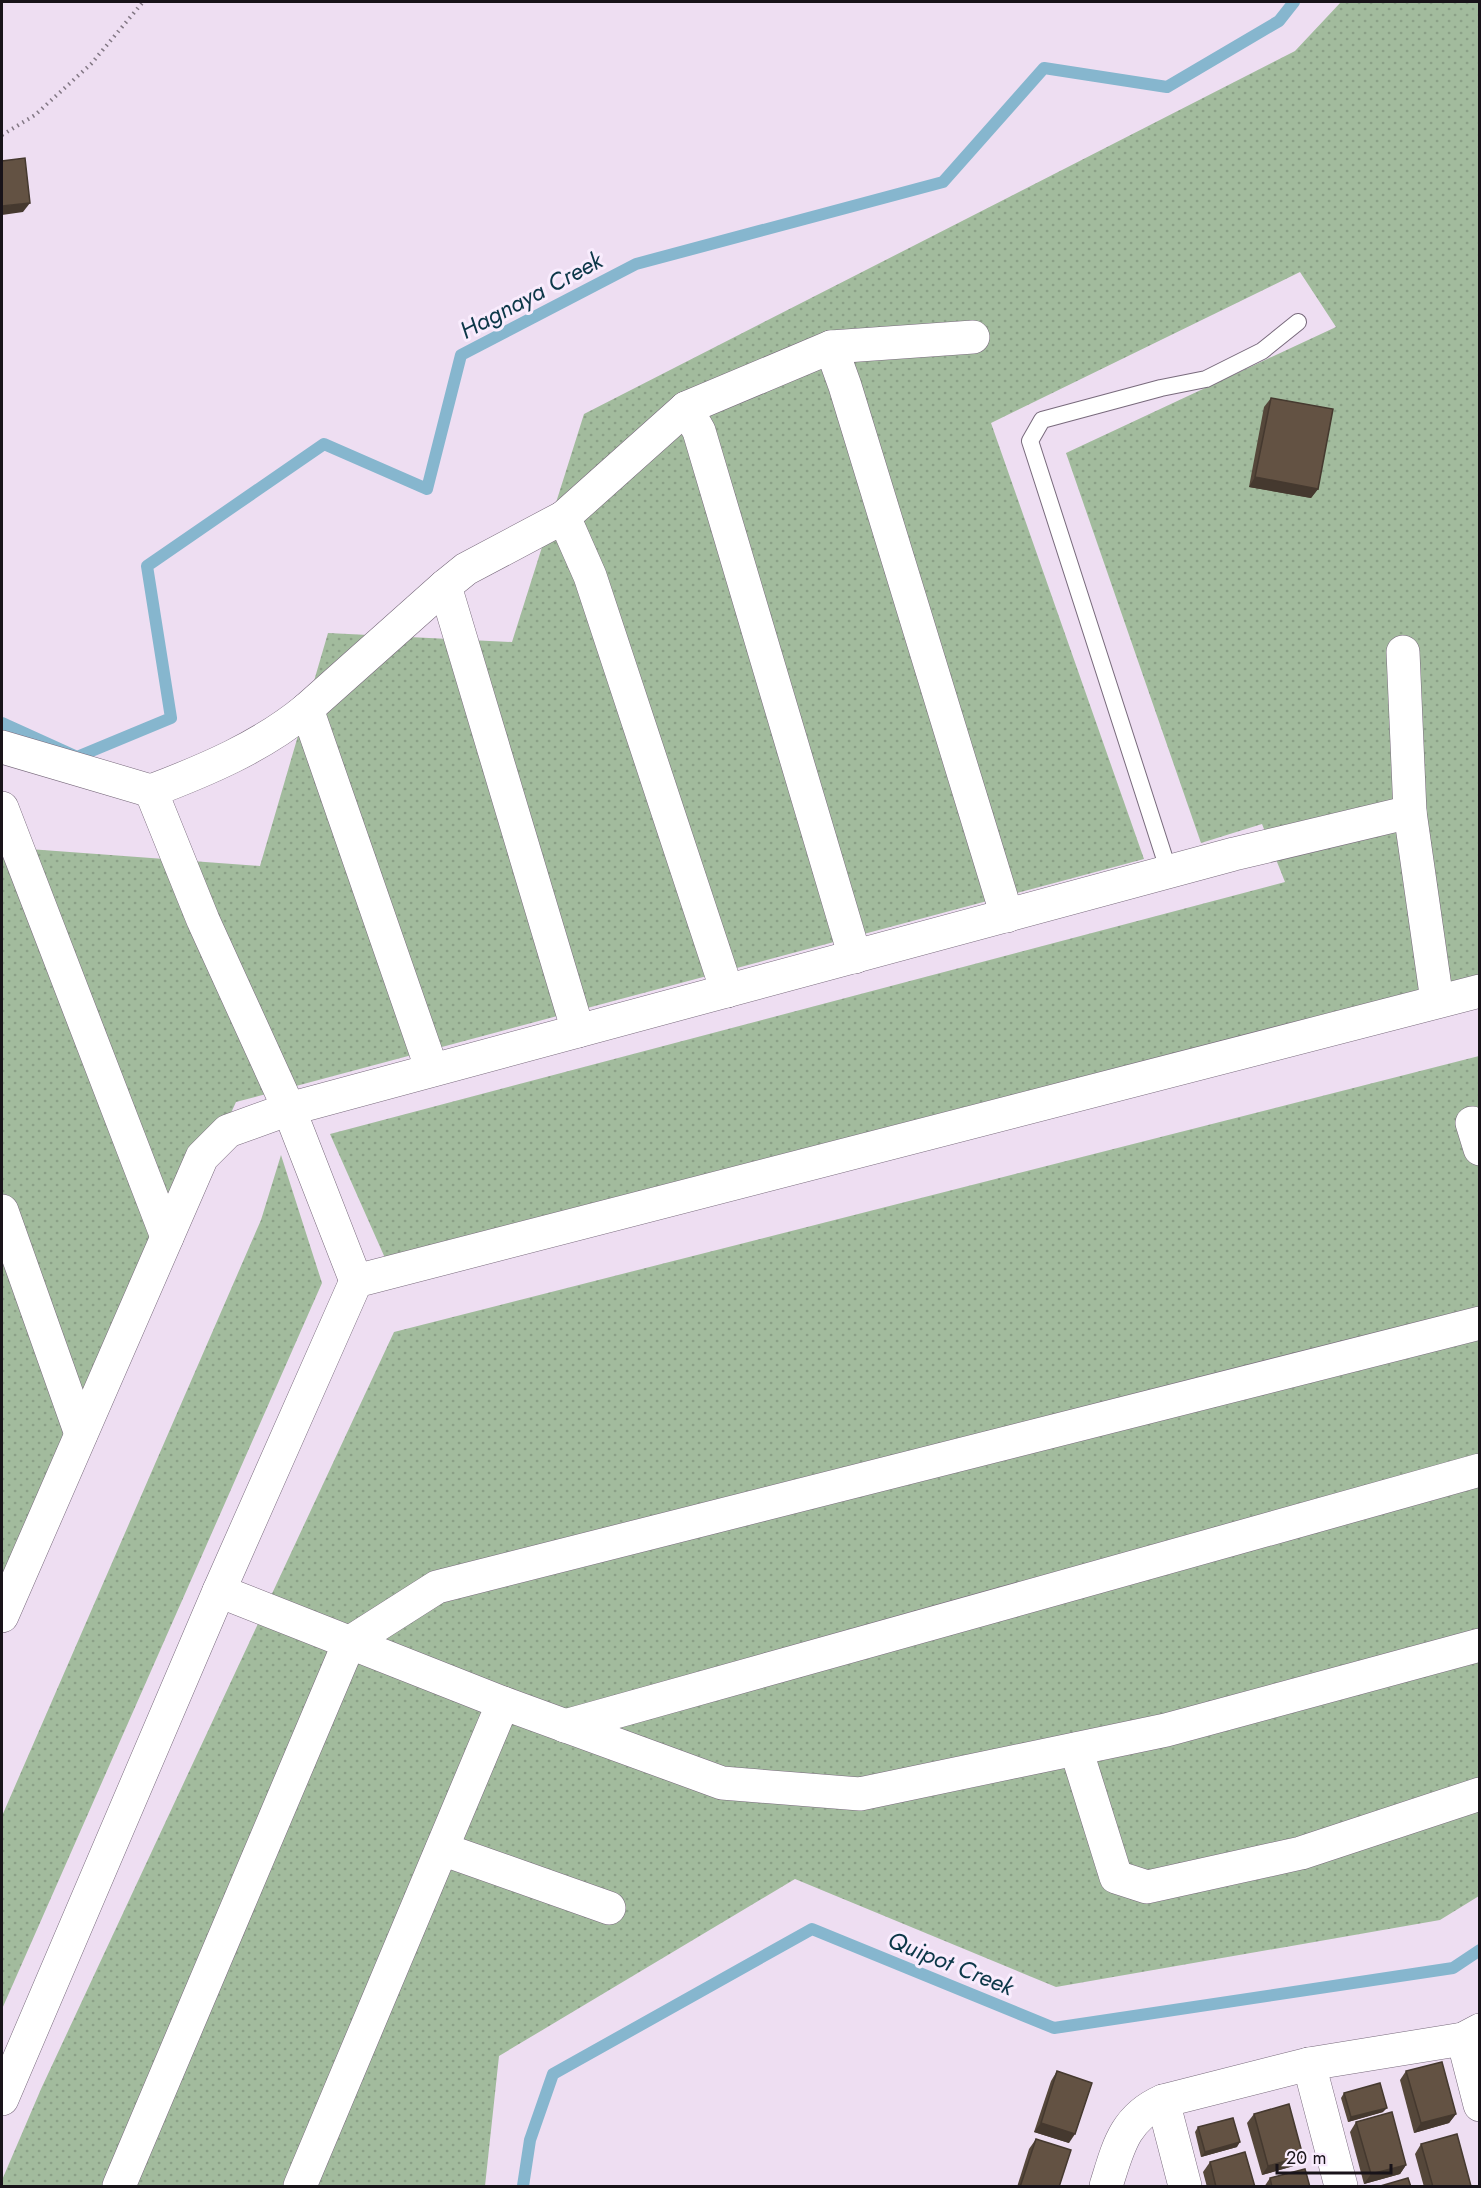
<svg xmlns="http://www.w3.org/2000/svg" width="1481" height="2188" font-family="Jost,sans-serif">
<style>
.green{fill:url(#green-dots)}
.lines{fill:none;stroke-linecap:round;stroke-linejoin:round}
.stream{stroke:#86b6ce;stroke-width:12}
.service-casing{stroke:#786a7c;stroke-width:18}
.minor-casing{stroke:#786a7c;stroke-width:34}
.path{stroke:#837885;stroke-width:4;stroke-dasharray:1.5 4.5;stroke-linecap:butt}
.service{stroke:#fff;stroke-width:16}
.minor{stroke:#fff;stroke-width:33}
.wall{fill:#55473a}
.shaded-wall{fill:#45392f}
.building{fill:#635243;stroke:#45392f;stroke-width:1.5}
.labels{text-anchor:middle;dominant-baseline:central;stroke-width:6;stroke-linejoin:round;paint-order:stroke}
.water-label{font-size:24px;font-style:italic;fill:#0c3748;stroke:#f9ecfd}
</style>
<defs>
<pattern id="green-dots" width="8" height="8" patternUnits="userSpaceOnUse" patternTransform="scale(1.5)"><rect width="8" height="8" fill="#a2bb9d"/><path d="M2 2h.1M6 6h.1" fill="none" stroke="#8ba087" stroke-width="1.8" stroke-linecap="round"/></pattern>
</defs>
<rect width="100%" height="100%" fill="#eedef2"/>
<g class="green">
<path d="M1341,2h138v976l-1094,280 -55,-124 955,-252 -23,-58 -61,19 -135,-390 270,-126 -36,-55 -309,151 153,436 -908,243 -234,508v-763l258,19 68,-233 184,9 72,-228 711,-363z"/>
<path d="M1479,1056v840l-39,24 -384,67 -261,-108 -296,177 -14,130h-483v-6l39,-91 353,-757z"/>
<path d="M281,1155l41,128 -320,726v-193l259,-596z"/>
</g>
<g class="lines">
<g class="stream">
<path d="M2,723l75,34 94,-39 -24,-152 177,-122 103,45 34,-134 175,-91 307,-82 101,-114 123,19 112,-66 15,-19"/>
<path d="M523,2186l7,-46 23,-66 259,-145 242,99 399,-60 27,-18"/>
</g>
<defs>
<path id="service" d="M1169,872l-139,-431 12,-21 119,-32 45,-9 56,-28 36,-29"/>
<g id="minor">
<path d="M831,347l142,-10"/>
<path d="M564,517l122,-109"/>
<path d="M1403,652l7,160 27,189"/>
<path d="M307,709l138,-123"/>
<path d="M2,747l149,44"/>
<path d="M2,808l165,429"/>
<path d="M855,957l-156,-526 -13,-23 145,-61 14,39 162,530"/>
<path d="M578,1031l-133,-445 21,-17 98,-52 26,59 137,415"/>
<path d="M1472,1123l8,26"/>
<path d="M2,1211l79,223"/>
<path d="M356,1281l-67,-172 -86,-189 -52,-129c55,-21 110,-44 156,-82l125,361"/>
<path d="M219,1591l284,112 -203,483"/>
<path d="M2,1616l200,-459 26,-26 61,-22 945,-255 176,-42"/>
<path d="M503,1703l219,80 138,11 306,-64 314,-85"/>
<path d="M565,1726l915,-256"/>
<path d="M1076,1749l40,128 31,10 154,-34 179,-59"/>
<path d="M442,1849l167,59"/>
<path d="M1463,2039l17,66"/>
<path d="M1309,2064l32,122"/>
<path d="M2,2099l217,-508 137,-310 1124,-290"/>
<path d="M1163,2101l22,85"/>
<path d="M119,2186l230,-543 88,-56 1043,-264"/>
<path d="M1106,2186c12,-38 18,-68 57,-85l146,-37 154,-25 17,-9"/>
</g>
</defs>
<use href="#service" class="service-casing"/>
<use href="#minor" class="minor-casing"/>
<path class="path" d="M2,135l33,-20 56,-51 52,-62"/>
<use href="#service" class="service"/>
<use href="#minor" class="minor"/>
</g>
<g class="wall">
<path d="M1271,398l47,91 -7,9 -62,-11 15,-80z"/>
<path d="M1057,2071l12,72 -35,-11 17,-51z"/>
<path d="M1406,2071l50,43 -7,9 -35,10 -14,-53z"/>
<path d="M1344,2093l39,19 -35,10 -7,-24z"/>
<path d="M1254,2114l49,42 -6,9 -35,10 -15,-52z"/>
<path d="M1356,2122l50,43 -6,9 -36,10 -14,-52z"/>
<path d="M1198,2127l39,20 -36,10 -6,-25z"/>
<path d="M1036,2139l23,48h-42l12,-38z"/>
<path d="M1421,2144l50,43h-47l-9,-33z"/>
<path d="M1210,2162l45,25h-48l-4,-15z"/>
<path d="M1270,2178l40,9h-46z"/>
</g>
<g class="shaded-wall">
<path d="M30,203l-7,9 -21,3v-9z"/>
<path d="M1255,477l63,12 -7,9 -62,-11z"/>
<path d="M1387,2108l-4,4 -35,10 3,-5z"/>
<path d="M1456,2114l-7,9 -35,10 7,-10z"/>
<path d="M1041,2123l34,11 -6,9 -35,-11z"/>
<path d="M1240,2142l-3,5 -36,10 4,-5z"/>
<path d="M1303,2156l-6,9 -35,10 6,-9z"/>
<path d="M1406,2165l-6,9 -36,10 7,-10z"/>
</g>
<g class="building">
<path d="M25,158l5,45 -28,3v-45z"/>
<path d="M1271,398l62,11 -15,80 -63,-12z"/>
<path d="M1442,2062l14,52 -35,9 -15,-52z"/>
<path d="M1057,2071l35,12 -17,51 -34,-11z"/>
<path d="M1380,2083l7,25 -36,9 -7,-24z"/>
<path d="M1289,2104l14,52 -35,10 -14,-52z"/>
<path d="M1392,2112l14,53 -35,9 -15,-52z"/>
<path d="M1233,2118l7,24 -35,10 -7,-25z"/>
<path d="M1457,2134l14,52 -38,1 -12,-43z"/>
<path d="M1036,2139l35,11 -12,37h-39z"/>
<path d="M1245,2152l10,35h-39l-6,-25z"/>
<path d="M1305,2169l5,18h-38l-2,-9z"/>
<path d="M1408,2178l3,9h-34z"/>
</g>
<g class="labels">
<g class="water-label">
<text transform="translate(531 295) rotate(-28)">Hagnaya Creek</text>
<text transform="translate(951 1963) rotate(22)">Quipot Creek</text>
</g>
</g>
<rect width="1481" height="2188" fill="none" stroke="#181319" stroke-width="6"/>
<path d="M1277 2164v9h114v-9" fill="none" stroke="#181319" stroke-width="3"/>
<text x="1286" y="2164" font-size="18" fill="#181319" stroke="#f9ecfd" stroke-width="4.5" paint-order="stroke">20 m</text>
</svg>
